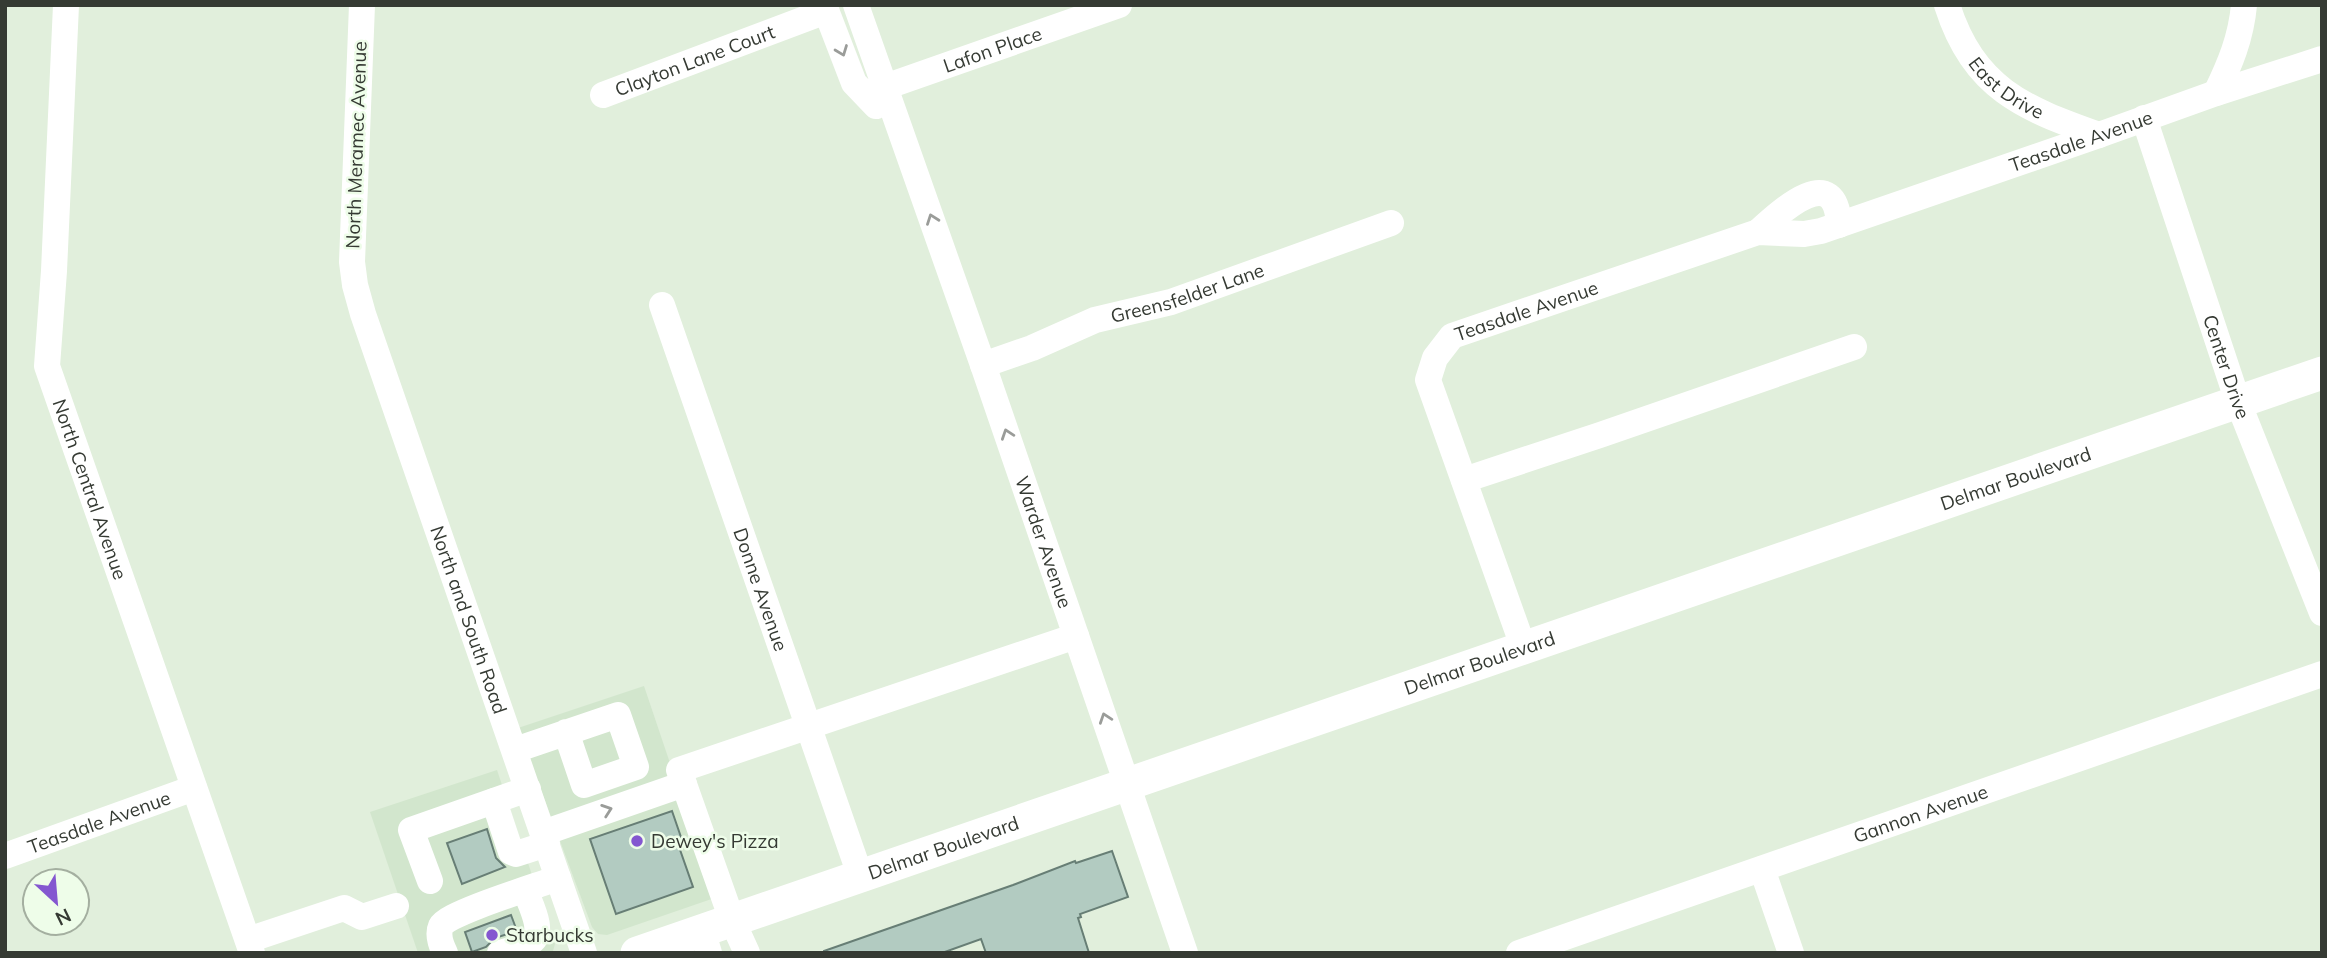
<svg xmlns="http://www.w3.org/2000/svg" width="2327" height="958" font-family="Mulish,sans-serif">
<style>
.built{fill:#d2e6cd}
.building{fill:#b2cbc1;stroke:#677e75;stroke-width:2}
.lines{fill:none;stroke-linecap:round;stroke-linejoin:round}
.minor{stroke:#fff;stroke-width:26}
.major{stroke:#fff;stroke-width:33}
.oneway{stroke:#9a9c99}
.poi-dot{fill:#8457d0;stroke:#eefde9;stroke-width:2.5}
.labels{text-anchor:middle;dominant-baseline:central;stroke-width:5;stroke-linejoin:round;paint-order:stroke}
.street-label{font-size:19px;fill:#353a33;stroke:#eefde9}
.poi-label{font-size:19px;fill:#353a33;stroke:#eefde9;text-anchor:start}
</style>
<rect width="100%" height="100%" fill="#e1efdc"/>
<g class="built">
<path d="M644,686l27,80 58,127 -122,42 -9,-1 -6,-7 -74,-199z"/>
<path d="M497,770l58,174 -2,7 -135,2 -48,-141z"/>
</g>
<g class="building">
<path d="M672,811l11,32 -5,1 15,43 -77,27 -26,-75z"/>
<path d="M487,829l9,29 9,9 -43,17 -15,-41z"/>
<path d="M1112,851l16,46 -48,17 1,3 -3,1 11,35h-103l-5,-14 -39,14h-118v-2l189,-66 62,-24 1,2z"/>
<path d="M511,915l6,16 -22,7 -9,9 -14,5 -7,-20z"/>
</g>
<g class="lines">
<g class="minor">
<path id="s1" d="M66,5l-12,266 -7,95 205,587"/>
<path id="s2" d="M362,5l-10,257 3,23 8,29 221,639"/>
<path d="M824,5l30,78 22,23"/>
<path id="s3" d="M856,5l127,360 202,588"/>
<path id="s4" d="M1947,5c27,84 76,103 152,130"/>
<path d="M2216,93c14,-29 25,-55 28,-88"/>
<path id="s5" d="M865,94l254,-89"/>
<path id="s6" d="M603,95l223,-84"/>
<path id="s7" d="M2144,118l94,284 84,211"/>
<path d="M1758,232c23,-21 78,-72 81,-7"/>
<path id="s8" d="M662,305l198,570"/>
<path id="s9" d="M983,365l49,-17 63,-28 76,-18 220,-79"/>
<path d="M1464,480l136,-45 254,-88"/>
<path id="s10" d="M1524,649l-96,-269 7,-22 17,-22 306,-104 46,2 17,-3 278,-96 117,-42 106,-34"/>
<path d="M515,750l103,-35 18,52 -52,18 -18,-53"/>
<path d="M494,801l17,51 5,2 31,-10"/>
<path d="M543,833l141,-49"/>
<path id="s11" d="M5,856l189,-68"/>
<path d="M1762,869l29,84"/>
<path d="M430,881l-19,-51 117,-41"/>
<path d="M702,930l7,23"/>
<path d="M248,940l96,-32 18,9 34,-11"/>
<path d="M445,953c-4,-8 -8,-18 -4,-27 6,-13 99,-41 117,-48"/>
<path d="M500,953c9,-3 20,-5 29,-10 18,-9 1,-39 -4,-53"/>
<path d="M747,953l-15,-33 -53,-150 397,-134"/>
<path id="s12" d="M1519,953l803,-279"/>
</g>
<path class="major" id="s13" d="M637,953l1685,-580"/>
</g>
<defs><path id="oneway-chevron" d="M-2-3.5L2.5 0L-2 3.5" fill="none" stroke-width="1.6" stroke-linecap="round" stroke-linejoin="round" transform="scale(1.75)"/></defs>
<g class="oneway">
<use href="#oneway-chevron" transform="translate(842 51) rotate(69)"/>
<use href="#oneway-chevron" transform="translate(932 219) rotate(-110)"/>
<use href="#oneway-chevron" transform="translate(1007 434) rotate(-109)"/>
<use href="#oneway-chevron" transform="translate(1105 718) rotate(-109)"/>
<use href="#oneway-chevron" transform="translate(607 810) rotate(-19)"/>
</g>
<g class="poi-dot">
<circle cx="637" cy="841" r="7"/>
<circle cx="492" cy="935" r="7"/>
</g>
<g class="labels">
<g class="street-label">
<text stroke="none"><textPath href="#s5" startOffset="135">Lafon Place</textPath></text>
<text stroke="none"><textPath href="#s6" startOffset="98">Clayton Lane Court</textPath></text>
<text stroke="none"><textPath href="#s4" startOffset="105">East Drive</textPath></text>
<text stroke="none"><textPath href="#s10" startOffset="998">Teasdale Avenue</textPath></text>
<text transform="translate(356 145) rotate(-88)">North Meramec Avenue</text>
<text stroke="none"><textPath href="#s9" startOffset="217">Greensfelder Lane</textPath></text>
<text stroke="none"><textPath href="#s10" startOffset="415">Teasdale Avenue</textPath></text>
<text stroke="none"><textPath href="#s7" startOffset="262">Center Drive</textPath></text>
<text stroke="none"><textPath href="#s13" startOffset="1458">Delmar Boulevard</textPath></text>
<text stroke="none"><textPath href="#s1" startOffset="492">North Central Avenue</textPath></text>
<text stroke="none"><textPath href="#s3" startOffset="569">Warder Avenue</textPath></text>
<text stroke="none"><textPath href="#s8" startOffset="301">Donne Avenue</textPath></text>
<text stroke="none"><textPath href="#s2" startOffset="634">North and South Road</textPath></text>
<text stroke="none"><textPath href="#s13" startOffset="891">Delmar Boulevard</textPath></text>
<text stroke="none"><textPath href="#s12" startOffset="425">Gannon Avenue</textPath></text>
<text stroke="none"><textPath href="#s11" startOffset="100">Teasdale Avenue</textPath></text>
<text stroke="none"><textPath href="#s13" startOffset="324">Delmar Boulevard</textPath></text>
</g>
<g class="poi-label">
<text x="651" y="841">Dewey's Pizza</text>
<text x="506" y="935">Starbucks</text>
</g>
</g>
<rect width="2327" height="958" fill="none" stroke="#353a33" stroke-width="14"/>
<g transform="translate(56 902) rotate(154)"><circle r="33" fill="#eefde9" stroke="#a4afa0" stroke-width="2"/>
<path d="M0-5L12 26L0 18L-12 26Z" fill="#8457d0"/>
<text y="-10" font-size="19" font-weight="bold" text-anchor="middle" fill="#353a33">N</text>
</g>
</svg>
